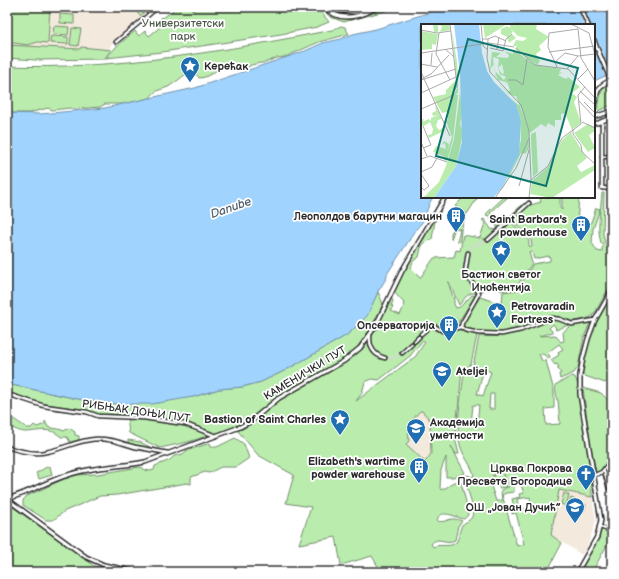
<svg xmlns="http://www.w3.org/2000/svg" width="619" height="579" font-family="'Balsamiq Sans',sans-serif">
<style>
.built{fill:#f4e9dd}
.green{fill:#baedad;stroke:#728c6c;fill-rule:evenodd}
.water{fill:#a0d4fe;stroke:#7190aa}
.pier{fill:#fff}
.lines{fill:none;stroke-linecap:round;stroke-linejoin:round}
.minor-tunnel{stroke:#d5d5d5;stroke-width:2.5;stroke-dasharray:2.5 1;stroke-linecap:butt}
.pedestrian-casing{stroke:#2b2b2b;stroke-width:4.5}
.minor-casing{stroke:#2b2b2b;stroke-width:5.5}
.tertiary-casing{stroke:#2b2b2b;stroke-width:6}
.secondary-casing{stroke:#2b2b2b;stroke-width:6}
.pedestrian{stroke:#fff;stroke-width:1.5}
.minor{stroke:#fff;stroke-width:2.5}
.tertiary{stroke:#fff;stroke-width:3}
.secondary{stroke:#fff;stroke-width:3}
.secondary-bridge-casing{stroke:#2b2b2b;stroke-width:6;stroke-linecap:butt}
.secondary-bridge{stroke:#fff;stroke-width:3}
.labels{text-anchor:middle;dominant-baseline:central;stroke-width:3.5;stroke-linejoin:round;paint-order:stroke}
.park-label{font-size:11px;fill:#4f5c4c;stroke:#fff}
.poi-label{font-size:11px;font-weight:bold;fill:#2b2b2b;stroke:#fff;text-anchor:end}
.street-label{font-size:11px;fill:#2b2b2b;stroke:#fff}
.water-label{font-size:12px;font-style:italic;fill:#4e5e6a;stroke:#fff}
.inset-road{fill:none;stroke:#aaa;stroke-width:1}
.view{fill:#0f766e;fill-opacity:0.15;stroke:#0f766e;stroke-width:2}
.inset-edge{fill:none;stroke:#2b2b2b;stroke-width:2}
</style>
<rect width="100%" height="100%" fill="#fff"/>
<filter id="ink" filterUnits="userSpaceOnUse"><feTurbulence type="fractalNoise" baseFrequency=".025" numOctaves="2"/><feDisplacementMap in="SourceGraphic" scale="8" xChannelSelector="R" yChannelSelector="G"/><feConvolveMatrix kernelMatrix="1 2 1 2 8 2 1 2 1" color-interpolation-filters="sRGB"/></filter>
<g filter="url(#ink)">
<g class="built">
<path d="M7,7h150l-46,38 -2,6 -102,-5z"/>
<path d="M420,411h2l8,9 1,34 -6,9 -19,-19 3,-3 -1,-7 3,-11 3,-6z"/>
<path d="M559,490l33,7 4,24 -9,26 -5,8 -31,-20z"/>
</g>
<g class="green">
<path d="M8,7h42l-2,36 -10,-1 -10,3 -21,-3z"/>
<path d="M133,7h10l3,4 -6,5z"/>
<path d="M177,7h12l4,4 5,-4h119l12,15 -12,5 -36,7 -119,18 -56,6 11,-12 18,-15 4,5 6,-5 4,5 15,-12 -4,-5 2,-2 1,1z"/>
<path d="M320,7h5l15,10 23,-2 23,-8h14l-56,15 -14,-5z"/>
<path d="M327,7h4l29,6c-12,3 -23,4 -33,-6z"/>
<path d="M60,14l14,1v9l-14,-1z"/>
<path d="M54,26l15,1 -1,8 -15,-1z"/>
<path d="M341,26l4,1 4,7 -30,8 -34,15 -8,1 -13,5h-4l-9,2 -7,5 -8,-1 -6,-5c-11,2 -20,14 -31,14 -2,-4 -6,-6 -11,-6 -4,4 -15,12 -20,15 -8,3 -13,3 -18,11l-27,6h-18l-5,3 -24,2 -6,-1 -18,2 -4,-2 -19,5h-22v-47c109,4 218,-15 325,-36z"/>
<path d="M72,28l9,1 -3,17 -8,-1z"/>
<path d="M51,36l17,1v7l-18,-1z"/>
<path d="M7,45l73,4 1,-2 30,3 -7,9 -68,1 -29,-2z"/>
<path d="M609,84l3,7v14l-14,6 -1,-2c4,-9 2,-21 12,-25z"/>
<path d="M602,193h2l-1,41 2,8 -3,2 -1,-1c-5,-17 0,-33 1,-50z"/>
<path d="M464,197h14l-11,17 -12,-8z"/>
<path d="M504,197h4l-18,16 10,12 24,-22 1,1 -27,24 -2,-2 1,-1 -9,-10 -1,1 -1,-2z"/>
<path d="M540,197h20v11l2,2v-13h17l-2,26h2l1,1 10,1 6,-17 4,1 -7,20 -1,14 5,8 5,1v-4l10,-12v46l-16,29 -5,6 -15,5 -17,-5h-11l-28,11 -19,4 -29,-1 -8,-3 -1,-3 6,-12 11,-16 19,6 3,-1 1,-10 14,-2 16,-26 17,-3v-4l-2,-1 -14,3 -2,-7h-3l3,11 -15,23 -3,3 -13,2 -1,-2 -11,-4 -8,7 -14,-18v-21c-1,6 -4,14 -3,19 2,9 13,13 12,22 -7,-4 -12,6 -17,11l-10,-23h-1l6,18v4l2,4 4,-1 12,-12 3,1 -18,28 -5,3 25,8 -6,29 -9,7 -7,67 4,16h-3l-5,-8 14,27 -12,4h-7v-20l-5,13 -1,18 1,2 8,-4 4,-4h8l6,24 1,9 -4,4c-7,-1 -25,-12 -27,2 10,3 12,-6 25,0l-4,5 -3,14c-10,5 -17,-5 -24,4l2,3c7,-4 19,2 24,-6 3,-5 2,-11 5,-16 3,-3 8,-4 10,-8 3,-8 -5,-29 -8,-38l1,-3 2,-1 6,2 1,-3c-3,-9 -10,-17 -13,-26 -7,-21 1,-53 3,-75l2,-2 7,-4 6,-31c18,2 34,-1 51,-8 7,-3 16,-8 23,-9 5,0 11,3 15,5v1l-12,5 -1,-1 1,-1 -3,-4 -4,4 4,4 -14,4 16,-1 6,7 3,-1 -1,-8c4,-8 18,-11 27,-10l-6,14 -6,30 -4,6 -14,6 -1,-5 2,-1 -4,-5 2,-1 -2,-3 -2,1 -4,-5 8,-5 -1,-3 5,-3 -4,-5 -12,9 3,3 -1,3 -6,-5h-4l3,7h4l8,30v17l-9,1 1,16 14,-1 -2,-24h-1l-2,-15 17,-9 3,1 2,5 14,92 1,23 -33,-7 -8,45 11,8 -15,29h-166l-9,-16 -31,9 -5,-28 -37,7 12,-37 -25,-4 8,-28 -36,-20 -20,-24 13,-8 22,-19 78,-45 18,-19 22,-43 2,4 -2,5 2,1 -2,4 9,4 4,-9 -1,-1 1,-2 -10,-11 3,-9 43,-73 1,1 -6,10 -3,18 -8,4 -3,5 -2,9c-6,4 -7,5 -8,12l9,9 14,-20 20,-1 2,-7 4,1 3,-16 17,3 5,-15 -3,-3 2,-1 8,11 2,-1 2,2 -9,8h-5l7,2 21,-18h2l17,18v5l3,1 -1,-8 -18,-17 -1,-3 15,-13 14,-4zM423,340l2,2 -10,15 -59,44 6,-8 3,-11 7,-3 7,1 31,-24zM484,369l7,3 -8,24 -6,-2zM490,394h4v15h-5zM473,405h6l-2,20 -6,-1zM420,411h2l8,9 1,34 -6,8 -19,-18 3,-3c-2,-12 3,-22 11,-30zM496,474l-2,2 5,12 8,-1 -4,-13 7,12 -9,4 1,11h-6l-5,-15 4,-4 -3,-6zM520,483l4,10 -5,1 1,3 -8,2 2,8 -3,1 1,6 4,-1 8,31 -7,2 -15,-51 4,-2 8,-1v-7zM530,497l2,11 -13,2 -2,-11z"/>
<path d="M463,213l3,1 -5,16 -1,12 -3,-1 3,-12 -5,-1 -4,11v-6z"/>
<path d="M378,292l5,12 -12,24 -16,23 -13,9 -61,34 -37,29 -25,10h-4l-29,-11 -39,-6 -37,-2 -9,1 -20,-6 -36,-5 -38,-12v-8l76,16 110,-3 26,-8 23,-2 19,-5 25,-12 61,-35 13,-12 10,-15z"/>
<path d="M612,293v83l-7,7 -23,-8c1,-30 16,-57 30,-82z"/>
<path d="M583,388l18,5 11,11v27l-1,2 1,1v25l-12,15 -4,-1 -6,-30z"/>
<path d="M127,417l59,9 21,9v1l-19,6 -28,6 -31,-15z"/>
<path d="M12,418l15,10h4l3,-3 3,2 8,-3v-3l3,6c5,2 11,1 16,4l5,-3 6,4v3l4,1v4l-9,2 -3,-5h-6c-11,-11 -23,-5 -36,-5 -5,0 -10,-3 -15,-5l-2,1 -1,5 1,-13z"/>
<path d="M235,438l9,6 5,14 -13,9h-15l-12,6 -4,-1 -14,5v7l-4,-1 -70,12 -17,1 -35,15 -12,9h-7l-23,-15v-5l4,-4 37,-17 13,-4 21,-1 41,-7 4,1 2,2 5,1 4,-1 1,-4 15,-6 4,-4 9,-2 3,-3 24,-8 1,4h6z"/>
<path d="M128,440l12,2 14,7 -26,-5z"/>
<path d="M50,466l2,9 -13,4 -3,-6c6,-2 8,-6 14,-7z"/>
<path d="M564,493l5,2 -3,11 -5,-2z"/>
<path d="M571,498l15,7 -3,7 -15,-7z"/>
<path d="M7,503l77,55 10,8 28,6h-115z"/>
<path d="M600,527l11,3 -1,4 2,2 -20,36h-14z"/>
</g>
<path class="water" d="M447,7h165v66l-18,8v-56h-172v172h11c-5,7 -6,16 -10,24 -4,6 -10,10 -13,18l-23,35v3l-8,13h-1v2l-11,24 -7,7 -13,12 -61,35 -25,12 -19,5 -23,2 -26,8 -41,7h-36l-33,-4 -76,-16v-271l33,1 65,-6 90,-20 110,-37 18,-8 18,-4 12,-5 23,-5z"/>
<g class="pier">
<path d="M577,7h7l7,18h-7z"/>
<path d="M594,32l18,43 -6,3 -12,-30z"/>
</g>
<g class="lines">
<g class="minor-tunnel">
<path d="M468,253l3,-6 17,-7"/>
<path d="M385,358h8l9,-5"/>
</g>
<defs>
<path id="pedestrian" d="M144,7l5,6"/>
<g id="minor">
<path d="M116,42l42,-35"/>
<path d="M602,121v67l10,1"/>
<path d="M594,123h4l14,-6"/>
<path d="M602,157l10,-1"/>
<path d="M488,240l41,-37"/>
<path d="M468,253l-3,20 14,20 -17,30 -1,4 4,3 13,3 24,1 19,-4 30,-12 8,1 13,5 23,-4"/>
<path d="M421,334l9,-8h4l9,5 18,-4"/>
<path d="M370,335c-1,12 3,20 15,23"/>
<path d="M415,341l4,-4"/>
<path d="M402,353l10,-9"/>
<path d="M7,394l37,12 43,6 11,4 46,2 41,6 31,12"/>
<path d="M7,447c12,4 26,8 39,5 17,-3 32,-12 50,-13 18,0 24,4 39,8 11,2 22,4 33,6"/>
<path d="M604,471l5,17 3,1"/>
<path d="M595,475l7,-3 10,-13"/>
<path d="M600,527l12,4"/>
</g>
<path id="tertiary" d="M7,499l79,58 18,8 32,7"/>
<g id="secondary">
<path d="M325,7c13,15 31,11 47,3"/>
<path d="M332,7c17,8 33,5 49,0"/>
<path d="M580,7l8,18"/>
<path d="M594,40l2,6"/>
<path d="M594,106c4,-15 2,-20 18,-26"/>
<path d="M594,117l18,-6"/>
<path d="M7,499c22,-6 40,-18 61,-24 25,-9 52,-8 77,-13l95,-35 11,-6 28,-23 65,-37 16,-13 15,-21 27,-56 43,-74"/>
<path d="M577,572l20,-35 4,-17 -21,-126v-19l3,-17 5,-19 7,-19 17,-30"/>
</g>
</defs>
<use href="#pedestrian" class="pedestrian-casing"/>
<use href="#minor" class="minor-casing"/>
<use href="#tertiary" class="tertiary-casing"/>
<use href="#secondary" class="secondary-casing"/>
<use href="#pedestrian" class="pedestrian"/>
<use href="#minor" class="minor"/>
<use href="#tertiary" class="tertiary"/>
<use href="#secondary" class="secondary"/>
<defs>
<path id="secondary-bridge" d="M596,46l16,37"/>
</defs>
<use href="#secondary-bridge" class="secondary-bridge-casing"/>
<use href="#secondary-bridge" class="secondary-bridge"/>
</g>
</g>
<defs>
<symbol id="sight-pin" viewBox="-11 -11 22 30"><path d="M0 17L-7.5 6A9.5 9.5 0 1 1 7.5 6Z" fill="#1f6fb2" stroke="#fff"/><path d="M0-6L1.8-2.2L6-1.7L2.9 1.2L3.7 5.4L0 3.3L-3.7 5.4L-2.9 1.2L-6-1.7L-1.8-2.2Z" fill="#fff"/></symbol>
<symbol id="building-pin" viewBox="-11 -11 22 30"><path d="M0 17L-7.5 6A9.5 9.5 0 1 1 7.5 6Z" fill="#1f6fb2" stroke="#fff"/><path d="M-4-6H4V6H1V3H-1V6H-4ZM-2.5-4.3h1.7v1.8h-1.7ZM.8-4.3h1.7v1.8H.8ZM-2.5-1h1.7V.8h-1.7ZM.8-1h1.7V.8H.8Z" fill="#fff"/></symbol>
<symbol id="university-pin" viewBox="-11 -11 22 30"><path d="M0 17L-7.5 6A9.5 9.5 0 1 1 7.5 6Z" fill="#1f6fb2" stroke="#fff"/><path d="M0-5L7-2L0 1L-7-2ZM-4 1L0 2.5L4 1V4Q0 6-4 4Z" fill="#fff"/></symbol>
<symbol id="church-pin" viewBox="-11 -11 22 30"><path d="M0 17L-7.5 6A9.5 9.5 0 1 1 7.5 6Z" fill="#1f6fb2" stroke="#fff"/><path d="M-1.2-6h2.4v3.5h3.3v2.4h-3.3V6h-2.4V-.1h-3.3v-2.4h3.3Z" fill="#fff"/></symbol>
<symbol id="school-pin" viewBox="-11 -11 22 30"><path d="M0 17L-7.5 6A9.5 9.5 0 1 1 7.5 6Z" fill="#1f6fb2" stroke="#fff"/><path d="M0-5L7-2L0 1L-7-2ZM-4 1L0 2.5L4 1V4Q0 6-4 4Z" fill="#fff"/></symbol>
</defs>
<g fill-rule="evenodd">
<use href="#sight-pin" x="179" y="55" width="22" height="30"/>
<use href="#building-pin" x="445" y="205" width="22" height="30"/>
<use href="#building-pin" x="570" y="214" width="22" height="30"/>
<use href="#sight-pin" x="490" y="239" width="22" height="30"/>
<use href="#sight-pin" x="486" y="301" width="22" height="30"/>
<use href="#building-pin" x="438" y="314" width="22" height="30"/>
<use href="#university-pin" x="431" y="360" width="22" height="30"/>
<use href="#sight-pin" x="329" y="408" width="22" height="30"/>
<use href="#university-pin" x="405" y="417" width="22" height="30"/>
<use href="#building-pin" x="408" y="456" width="22" height="30"/>
<use href="#church-pin" x="575" y="463" width="22" height="30"/>
<use href="#school-pin" x="564" y="496" width="22" height="30"/>
</g>
<g class="labels">
<g class="park-label">
<text x="183" y="23">Универзитетски<tspan x="183" dy="13">парк</tspan></text>
</g>
<g class="poi-label">
<text x="204" y="66" text-anchor="start">Керећак</text>
<text x="442" y="216">Леополдов барутни магацин</text>
<text x="567" y="219">Saint Barbara's<tspan x="567" dy="13">powderhouse</tspan></text>
<text x="501" y="274" text-anchor="middle">Бастион светог<tspan x="501" dy="13">Иноћентија</tspan></text>
<text x="511" y="306" text-anchor="start">Petrovaradin<tspan x="511" dy="13">Fortress</tspan></text>
<text x="435" y="325">Опсерваторија</text>
<text x="456" y="371" text-anchor="start">Ateljei</text>
<text x="326" y="419">Bastion of Saint Charles</text>
<text x="430" y="422" text-anchor="start">Академија<tspan x="430" dy="13">уметности</tspan></text>
<text x="405" y="461">Elizabeth's wartime<tspan x="405" dy="13">powder warehouse</tspan></text>
<text x="572" y="468">Црква Покрова<tspan x="572" dy="13">Пресвете Богородице</tspan></text>
<text x="561" y="507">ОШ „Јован Дучић”</text>
</g>
<g class="street-label">
<text transform="translate(305 373) rotate(-31)">КАМЕНИЧКИ ПУТ</text>
<text transform="translate(136 411) rotate(8)">РИБЊАК ДОЊИ ПУТ</text>
</g>
<g class="water-label">
<text transform="translate(231 208) rotate(-19)">Danube</text>
</g>
</g>
<g transform="translate(421 24)">
<rect width="174" height="174" fill="#fff"/>
<path d="M12,0h16l1,6 -10,2 2,-6 -4,-1v7h-4zM62,0h24l-22,14zM89,0h27l-1,5 13,8 -10,9 2,4 -5,4 4,7 -3,4 -22,-16 2,-3h-4l3,-6 7,1 4,-3 -9,-2 -7,-7 2,3 -5,4 4,-2 4,4 -7,5 -2,-6 -6,-3v-5l6,-3 3,2zM31,6l5,32 1,14v16l-2,3h2l-5,44 -6,22 -3,-1 1,-3 -12,-5 3,-6 10,3 -1,-6 -3,2 2,-4 5,3 -2,8 5,-15 -6,-16 2,-1 -1,-8 -5,1 -9,-16 13,-3v-4l9,-9 -1,13 3,-6zM0,7l17,3 -2,11 -4,-1v5l-11,1zM92,25l22,16 26,4 -2,4 4,-1 -5,3 8,4 2,-2 12,10 -8,6 5,4 -3,5 7,21 -9,7 -7,-17 -4,1v6h-6v7l-7,-4 -2,4 -5,-3 -11,9 -14,-37 -6,-1 -12,-12 10,9 2,-2 -3,-8 -2,2 1,-2 -8,-2 -2,-5 -2,1 2,-2 -3,-9 -3,5 2,-18 9,1 -5,4 12,1 1,-3 -5,-4 9,3zM72,33l6,2 -1,9 4,-4 2,9 -2,1 -4,-6 3,9v-2l5,-1 -4,1 4,2 -2,3 -10,-10zM39,68l2,21 -2,11 3,9 -7,33 -22,32h-11l16,-16 7,-16 8,-27zM90,75l10,8 8,23v7l-7,16 7,-14v10l-4,5 -4,-1 -17,34 -11,11 9,-10 14,-27 5,-21v-19l-4,-14zM14,81l7,14 -4,1 -2,6 3,4 6,-3 -1,3h2l-17,8 -1,-3 4,-1 1,-5 -3,-7 -6,4 -3,-1v-7l3,2 -2,2 7,-3 2,2v-3l7,-3 -5,1 -1,-3 4,-2zM167,100l7,3v4l-6,4 6,13 -7,4 -14,-19zM152,106l-2,3 16,25 -10,8 4,6 14,-7v5l-43,28 -22,-4 2,-13 16,-14 14,-27zM115,108l2,40 -5,5 -2,-38v-5z" fill="#baedad" fill-rule="evenodd"/>
<path d="M33,0h25l3,29 5,18 7,11 22,22 5,17 -2,34 -17,33 -9,10h-59l22,-32 6,-24 -2,-68z" fill="#a0d4fe"/>
<path class="inset-road" d="M29,0l7,62 -6,10M60,0l2,22 5,4M150,0l18,9 6,22M0,6l16,3 14,-2M18,9l-3,21 14,26M61,15h6l-1,19 3,14 31,33 8,26 2,48 -2,19M67,15l7,-3 11,5M69,24l13,3 3,-12 6,-5M95,24l19,17 33,4 27,29M24,25l9,8M76,25l2,-12M128,28l46,-6M0,29l68,-10 25,4M133,39l11,-10 13,3M0,40l16,3M10,41l1,-12M136,43l-9,-20 1,-14 29,-4 3,29 14,23M146,45l11,-13 17,-2M0,48l29,64M0,55l10,-5 18,-19M157,55l10,-10M0,56l35,-11M87,56h8l7,5 4,-26M159,67l15,14M0,69l35,-16M157,76l17,18M163,78l11,11M0,85l31,-13M161,98l13,6M2,102l8,19 -8,3M152,105v5l8,11 1,7 13,12M0,118l6,14M0,135l9,-3 17,6M0,148l11,-5 5,-9M0,150l8,12 -5,4 -3,-3M110,156l17,-14 14,-28 19,-14 -3,-29 7,-8M98,162l10,-36M74,174l21,-30 13,-30"/>
<path class="view" d="M47,15l110,29 -32,118 -110,-30z"/>
<rect width="174" height="174" class="inset-edge"/>
</g>
<rect width="619" height="579" fill="none" stroke="#fff" stroke-width="24"/>
<rect x="12" y="12" width="595" height="555" fill="none" stroke="#2b2b2b" stroke-width="1.5" filter="url(#ink)"/>
</svg>
